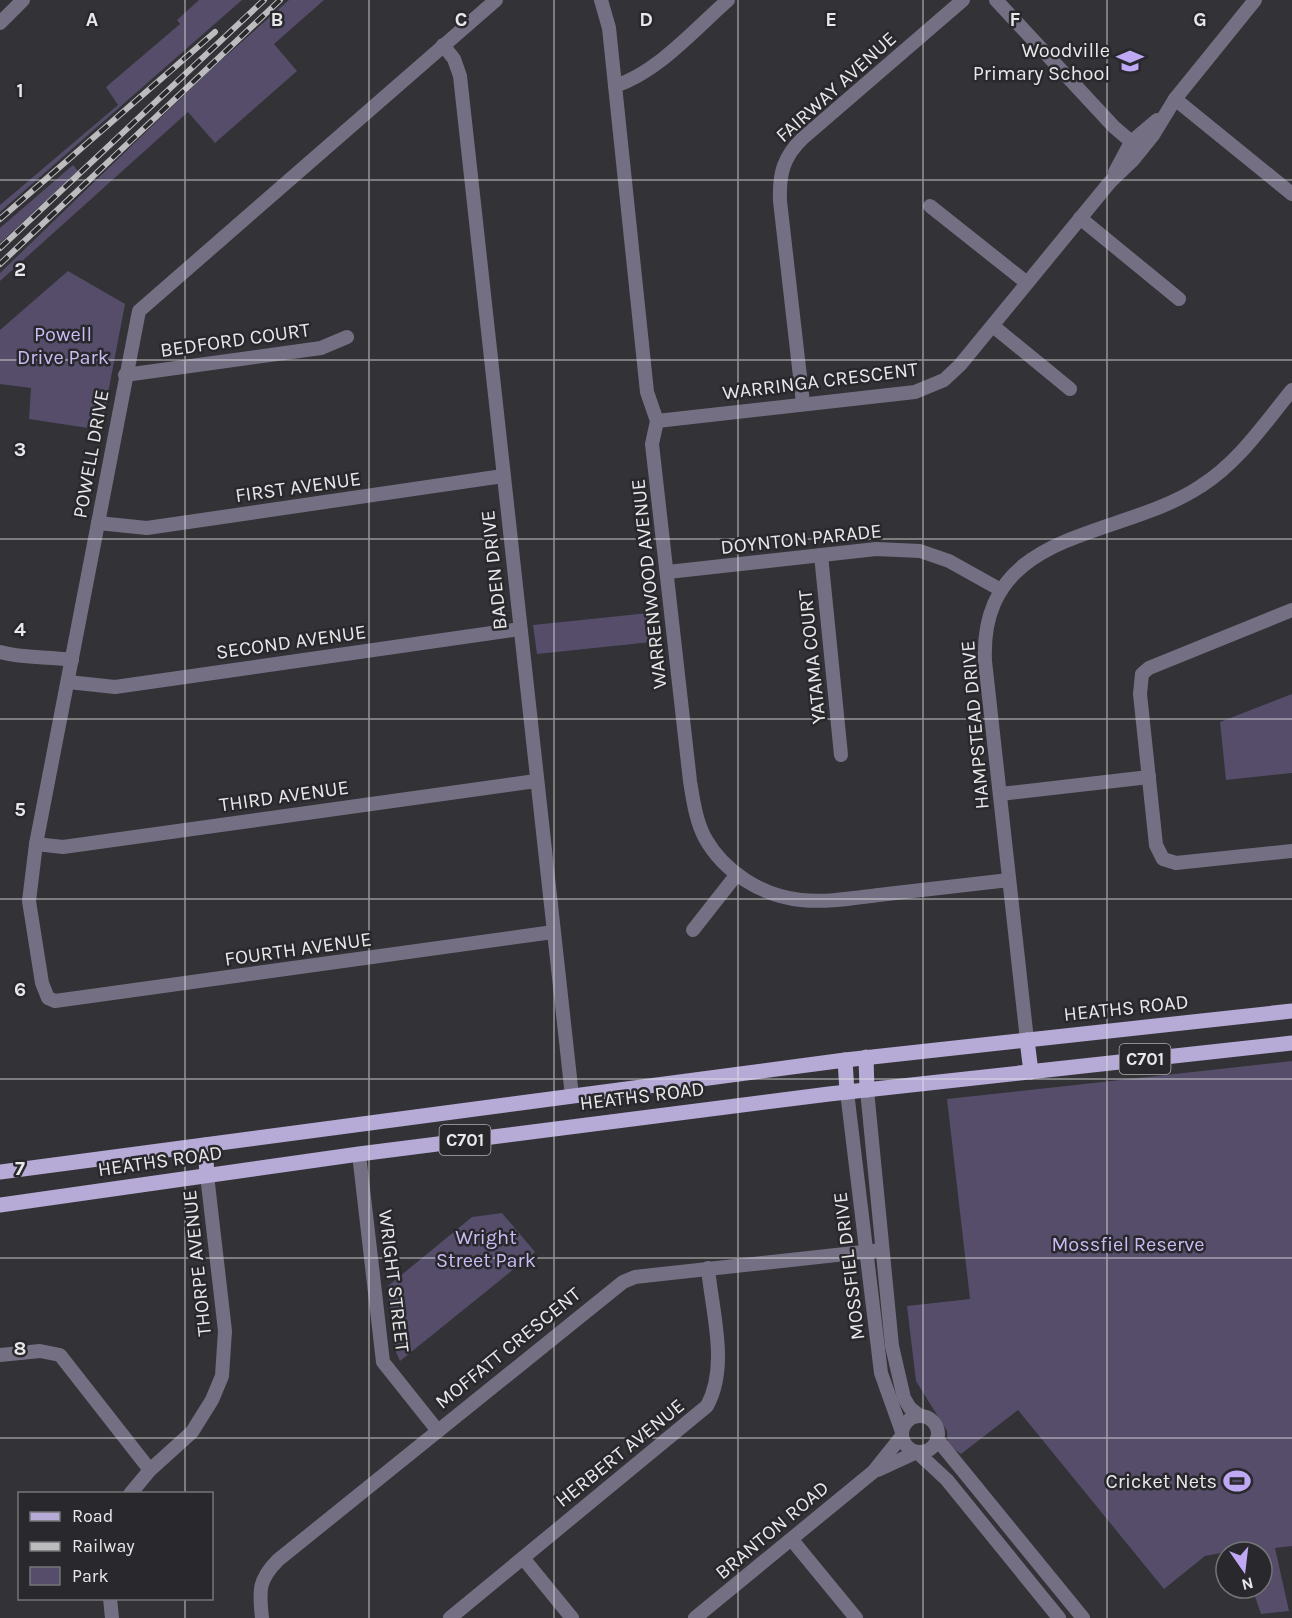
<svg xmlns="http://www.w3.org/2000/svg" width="1292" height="1618" font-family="Karla,sans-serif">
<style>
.green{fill:#554d6a}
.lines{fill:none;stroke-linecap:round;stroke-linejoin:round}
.minor{stroke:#756f84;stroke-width:14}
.major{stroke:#b6aad6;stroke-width:15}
.rail-casing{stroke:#bcbcbf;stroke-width:6}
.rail{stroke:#29282c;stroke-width:4;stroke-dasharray:11;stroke-linecap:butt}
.grid{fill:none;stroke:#e8e8ea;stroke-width:1.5;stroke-opacity:0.55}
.labels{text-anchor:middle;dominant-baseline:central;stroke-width:5;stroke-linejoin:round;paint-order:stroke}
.shield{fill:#29282c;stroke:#afaeb1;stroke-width:1.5}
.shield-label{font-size:18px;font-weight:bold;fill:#e8e8ea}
.poi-label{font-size:20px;fill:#e8e8ea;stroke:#29282c;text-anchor:end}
.street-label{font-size:20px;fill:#e8e8ea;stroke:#29282c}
.park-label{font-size:20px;fill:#cbbbf5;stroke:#29282c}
.grid-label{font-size:20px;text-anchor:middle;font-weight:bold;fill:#e8e8ea;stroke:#29282c;stroke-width:5;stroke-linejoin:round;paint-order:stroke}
</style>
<rect width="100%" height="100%" fill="#333236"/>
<g class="green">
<path d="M199,0h43l-242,212v-7l118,-100 -12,-18 74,-63 -3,-4z"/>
<path d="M289,0h35l-50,44 23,27 -82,72 -27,-31 -188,169v-8l209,-202z"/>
<path d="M73,165l5,6 -78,72v-15z"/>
<path d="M68,271l57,33 -24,126 -72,-11 2,-31 -31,-4v-54z"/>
<path d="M658,612l3,29 -124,13 -4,-29z"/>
<path d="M1292,694v79l-66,7 -6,-58z"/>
<path d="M1292,1061v485l-17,2 14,63 -28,3 -9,-26h10v-36h-36l-21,4 -41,33 -146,-179 -57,44 -13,-9 -1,-14 -31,-50 -9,-75 63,-7 -23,-200z"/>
<path d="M502,1213l33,39 -135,109 -5,-11 -7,-64 84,-69z"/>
</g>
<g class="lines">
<g class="minor">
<path d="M496,0l-357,311 -103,533 -7,57 13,82 6,15 7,3 498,-69"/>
<path d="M601,0l8,28 38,364 10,29 -5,23 38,337c3,19 6,40 15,57 19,34 57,58 96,62 28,3 58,-3 86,-6 41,-5 81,-9 122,-14"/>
<path d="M996,0l118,127 27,23"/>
<path d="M0,23l23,-23"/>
<path d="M443,45l11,14 6,17 112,1020"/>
<path d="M615,86c43,-14 79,-56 113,-86"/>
<path d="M1175,99l117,95"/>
<path d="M1115,172l16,-30 26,-22"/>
<path d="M930,206l97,77"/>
<path d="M1080,218l99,81"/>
<path d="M993,326l77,63"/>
<path d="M125,375l196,-27 26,-11"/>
<path d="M803,403l-23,-202c-1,-27 3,-44 23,-63l160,-138"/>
<path d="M657,421l258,-29 29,-12 16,-15 150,-183 22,-21 21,-26 22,-36 80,-99"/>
<path d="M98,523l49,5 356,-52"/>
<path d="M821,555l20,200"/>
<path d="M668,572l208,-23 44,2 29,10 52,29"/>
<path d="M1292,610l-143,58 -7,6 -2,20 16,151 7,14 13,4 116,-12"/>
<path d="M0,652c24,7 48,4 72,8"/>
<path d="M68,682l47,5 405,-58"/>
<path d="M1000,794l149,-17"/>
<path d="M36,844l27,3 473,-66"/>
<path d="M693,930l44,-56"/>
<path d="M1027,1040l-42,-379c-6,-134 135,-121 216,-175 38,-24 63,-62 91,-96"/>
<path d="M867,1090l25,256 12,52 6,10 10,8"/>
<path d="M847,1092l34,281 21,59"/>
<path d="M359,1154l24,208 55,69"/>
<path d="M0,1355l40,-4 20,4 90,115"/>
<circle cx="920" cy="1434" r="18"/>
<path d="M937,1439l146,179"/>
<path d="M918,1453l29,27 112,138"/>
<path d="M878,1470l39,-18"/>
<path d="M130,1494l20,-24 42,-38 20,-32 10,-24 3,-45 -18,-156"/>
<path d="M792,1540l64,78"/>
<path d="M523,1558l49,60"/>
<path d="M110,1598l2,20"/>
<path d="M262,1618c-3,-27 -4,-38 16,-58l345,-278 12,-5 27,-3 220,-24"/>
<path d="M450,1618l257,-212c22,-40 5,-94 1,-138"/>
<path d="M695,1618l178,-146 28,-35"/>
</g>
<g class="major">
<path d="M1027,1040l4,32"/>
<path d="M866,1057l1,33"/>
<path d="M845,1060l2,32"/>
<path d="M205,1145l2,30"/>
<path d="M0,1172l845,-112 447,-49"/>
<path d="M0,1205l359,-51 470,-60 463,-51"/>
</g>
<defs>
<g id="rail">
<path d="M0,219l215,-187"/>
<path d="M0,248l264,-248"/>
<path d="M0,264l280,-264"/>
</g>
</defs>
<use href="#rail" class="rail-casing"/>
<use href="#rail" class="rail"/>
</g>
<path class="grid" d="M185,0v1494M369,0v1618M554,0v1618M738,0v1618M923,0v1618M1107,0v1618M0,180h1292M0,360h1292M0,539h1292M0,719h1292M0,899h1292M0,1079h1292M0,1258h1292M0,1438h1292M185,1598v20"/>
<defs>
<symbol id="school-bare" viewBox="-9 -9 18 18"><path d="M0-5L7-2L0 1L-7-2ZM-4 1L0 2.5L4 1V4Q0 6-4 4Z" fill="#bfa9f4" stroke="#29282c" stroke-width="2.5" paint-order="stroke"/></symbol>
<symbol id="stadium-bare" viewBox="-9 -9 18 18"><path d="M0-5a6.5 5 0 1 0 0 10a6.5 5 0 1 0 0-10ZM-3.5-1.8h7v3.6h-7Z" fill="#bfa9f4" stroke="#29282c" stroke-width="2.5" paint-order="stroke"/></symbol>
</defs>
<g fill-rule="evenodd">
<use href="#school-bare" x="1111" y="42" width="38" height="38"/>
<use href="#stadium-bare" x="1218" y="1462" width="38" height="38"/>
</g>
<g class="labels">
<g class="shield">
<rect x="1119.5" y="1044" width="51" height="30" rx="4.5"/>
<rect x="439.5" y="1125" width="51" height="30" rx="4.5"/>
</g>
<g class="shield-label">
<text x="1145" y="1059">C701</text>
<text x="465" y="1140">C701</text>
</g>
<g class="poi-label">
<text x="1110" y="50">Woodville<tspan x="1110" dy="23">Primary School</tspan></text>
<text x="1217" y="1481">Cricket Nets</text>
</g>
<g class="street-label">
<text transform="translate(836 87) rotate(-42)">FAIRWAY AVENUE</text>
<text transform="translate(235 340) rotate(-8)">BEDFORD COURT</text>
<text transform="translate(820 381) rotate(-7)">WARRINGA CRESCENT</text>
<text transform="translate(91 454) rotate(-80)">POWELL DRIVE</text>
<text transform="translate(298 487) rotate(-8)">FIRST AVENUE</text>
<text transform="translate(801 539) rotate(-6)">DOYNTON PARADE</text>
<text transform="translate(494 570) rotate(-96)">BADEN DRIVE</text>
<text transform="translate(649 584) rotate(-96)">WARRENWOOD AVENUE</text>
<text transform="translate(291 642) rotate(-8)">SECOND AVENUE</text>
<text transform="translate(812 657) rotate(-96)">YATAMA COURT</text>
<text transform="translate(975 725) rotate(-95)">HAMPSTEAD DRIVE</text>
<text transform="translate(284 796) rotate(-8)">THIRD AVENUE</text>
<text transform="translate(298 949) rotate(-8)">FOURTH AVENUE</text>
<text transform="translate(1126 1008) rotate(-6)">HEATHS ROAD</text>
<text transform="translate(642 1096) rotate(-7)">HEATHS ROAD</text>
<text transform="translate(160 1161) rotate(-8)">HEATHS ROAD</text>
<text transform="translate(197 1263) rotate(-96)">THORPE AVENUE</text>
<text transform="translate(849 1266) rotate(-97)">MOSSFIEL DRIVE</text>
<text transform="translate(394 1281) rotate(83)">WRIGHT STREET</text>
<text transform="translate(508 1348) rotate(-39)">MOFFATT CRESCENT</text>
<text transform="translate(620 1453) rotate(-39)">HERBERT AVENUE</text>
<text transform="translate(772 1530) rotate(-40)">BRANTON ROAD</text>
</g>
<g class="park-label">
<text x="63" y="334">Powell<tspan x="63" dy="23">Drive Park</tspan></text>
<text x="486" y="1237">Wright<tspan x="486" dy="23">Street Park</tspan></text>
<text x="1128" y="1244">Mossfiel Reserve</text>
</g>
</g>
<g class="grid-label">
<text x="92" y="26">A</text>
<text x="277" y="26">B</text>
<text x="461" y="26">C</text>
<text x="646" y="26">D</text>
<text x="831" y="26">E</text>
<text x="1015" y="26">F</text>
<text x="1200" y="26">G</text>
<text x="20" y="97">1</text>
<text x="20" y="276">2</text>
<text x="20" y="456">3</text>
<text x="20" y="636">4</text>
<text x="20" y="816">5</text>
<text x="20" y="996">6</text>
<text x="20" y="1175">7</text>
<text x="20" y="1355">8</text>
</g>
<rect x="18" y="1492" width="195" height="108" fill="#29282c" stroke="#757578" stroke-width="1.5"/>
<rect x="30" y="1512" width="30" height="9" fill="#b6aad6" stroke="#757578" stroke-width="1.5"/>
<text x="72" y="1522" font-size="18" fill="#e8e8ea">Road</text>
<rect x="30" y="1542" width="30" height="9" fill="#bcbcbf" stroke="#757578" stroke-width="1.5"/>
<text x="72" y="1552" font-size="18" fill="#e8e8ea">Railway</text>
<rect x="30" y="1567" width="30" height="18" fill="#554d6a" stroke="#757578" stroke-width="1.5"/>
<text x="72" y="1582" font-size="18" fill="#e8e8ea">Park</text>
<g transform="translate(1244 1570) rotate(166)"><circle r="28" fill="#29282c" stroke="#757578" stroke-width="1.5"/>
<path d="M0-4.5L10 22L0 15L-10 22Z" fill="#bfa9f4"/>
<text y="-9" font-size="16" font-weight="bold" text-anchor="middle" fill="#e8e8ea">N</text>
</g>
</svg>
